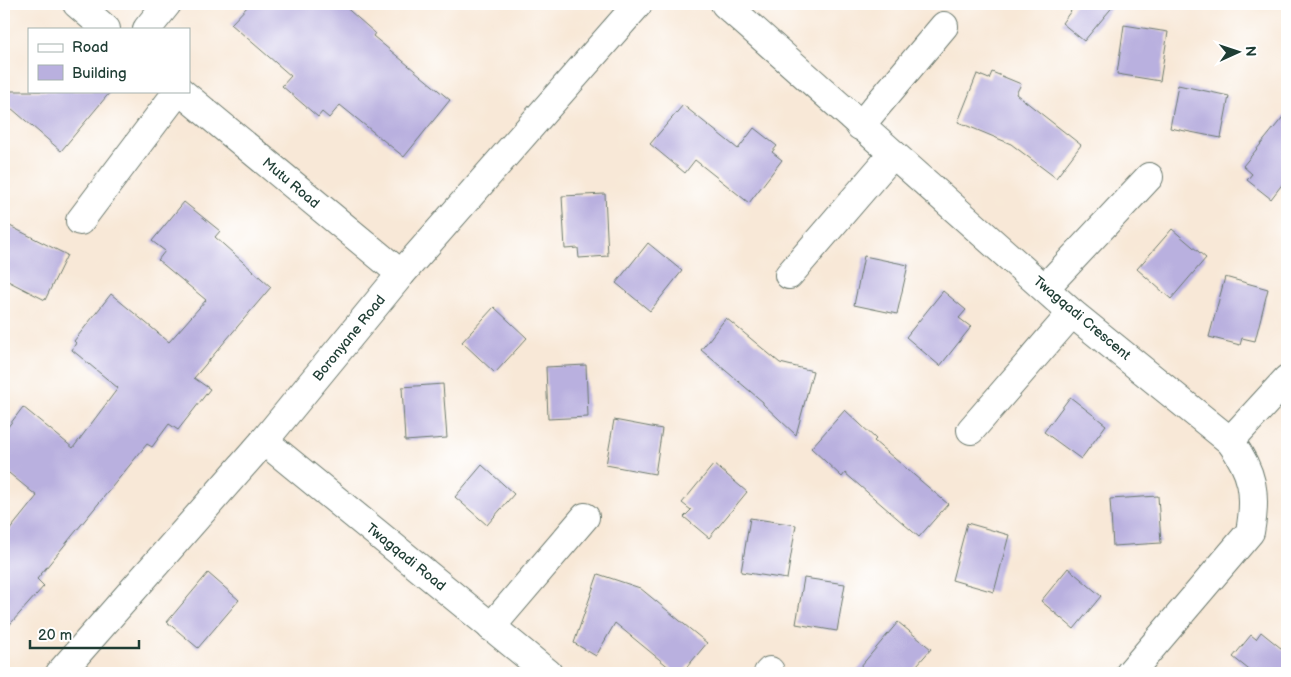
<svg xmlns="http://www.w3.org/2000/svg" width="1291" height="677" font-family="'Balsamiq Sans',sans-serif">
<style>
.building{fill:#b9b0df}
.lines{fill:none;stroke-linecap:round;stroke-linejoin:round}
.street-casing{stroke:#6b796d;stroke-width:30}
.street{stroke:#fff;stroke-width:28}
.labels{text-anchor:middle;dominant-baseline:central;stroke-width:5;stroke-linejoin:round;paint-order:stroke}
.street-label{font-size:14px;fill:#1f3d34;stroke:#fff}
</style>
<rect width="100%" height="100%" fill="#fff"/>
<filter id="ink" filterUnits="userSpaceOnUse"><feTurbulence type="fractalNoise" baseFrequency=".02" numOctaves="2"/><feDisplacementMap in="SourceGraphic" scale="10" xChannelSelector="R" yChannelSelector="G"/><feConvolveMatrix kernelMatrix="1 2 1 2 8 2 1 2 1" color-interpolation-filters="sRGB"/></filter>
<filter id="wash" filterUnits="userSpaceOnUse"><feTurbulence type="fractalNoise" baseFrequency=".0096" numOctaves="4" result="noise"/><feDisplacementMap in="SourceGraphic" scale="20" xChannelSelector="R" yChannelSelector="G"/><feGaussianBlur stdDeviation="1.12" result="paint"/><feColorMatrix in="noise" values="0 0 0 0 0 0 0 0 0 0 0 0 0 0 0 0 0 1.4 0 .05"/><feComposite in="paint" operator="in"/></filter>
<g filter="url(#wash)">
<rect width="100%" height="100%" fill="#f8e8d7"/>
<g id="blocks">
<g class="building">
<path d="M250,4h92l33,29 -2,3 77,64 -46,57 -64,-52 -11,13 -7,-6 -4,5 -36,-31 9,-10 -60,-52z"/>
<path d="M1076,4h39l-31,37 -22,-18z"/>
<path d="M1124,25l44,7 -8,49 -43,-7z"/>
<path d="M992,72l29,12 -5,10 65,51 -25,33 -45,-34 -53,-22 19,-48 12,5z"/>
<path d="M1178,85l51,11 -8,42 -51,-10z"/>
<path d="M4,91h107l-50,60 -57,-49z"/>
<path d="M683,105l55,44 16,-21 23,18 -5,6 10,8 -33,43 -54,-43 -10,13 -35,-29z"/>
<path d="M1287,112v66l-16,21 -24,-19 5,-6 -9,-8z"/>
<path d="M605,194l3,62 -29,2 -1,-10 -13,1 -3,-53z"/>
<path d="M184,202l36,29 -5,6 56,50 -77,91 16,11 -32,41 -9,-6 -17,23 -5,-3 -110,135 7,7 -40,45v-94l33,-41 -33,-27v-37l19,-25 50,41 45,-60 -46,-38 4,-7 -2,-2 37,-47 58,48 37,-42 -48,-40 7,-9 -13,-10z"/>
<path d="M4,223l63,32 -22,45 -41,-21z"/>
<path d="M1172,229l34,29 -35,41 -34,-30z"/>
<path d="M648,243l34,28 -32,40 -34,-28z"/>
<path d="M864,256l44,9 -11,49 -43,-9z"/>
<path d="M1225,277l43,12 -13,52 -13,-3 -2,7 -31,-8z"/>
<path d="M943,291l23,19 -7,8 12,9 -31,39 -34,-29z"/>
<path d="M494,307l33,31 -32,35 -33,-31z"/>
<path d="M726,318l54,45 33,8 -17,64 -33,-31v-2l-62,-52z"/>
<path d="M586,365l2,52 -40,2 -2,-52z"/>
<path d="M443,384l4,54 -42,3 -3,-54z"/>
<path d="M1070,397l36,28 -25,34 -37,-27z"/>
<path d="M845,410l31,29 -2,2 74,63 -29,33 -74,-64 -3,4 -31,-29z"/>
<path d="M614,420l48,9 -7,45 -49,-9z"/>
<path d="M714,464l33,28 -38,46 -25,-21 7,-7 -9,-7z"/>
<path d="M482,465l32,29 -27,31 -32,-28z"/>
<path d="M1158,496l3,47 -48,3 -3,-47z"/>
<path d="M750,518l46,7 -9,54 -46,-7z"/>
<path d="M967,523l42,12 -15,57 -42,-12z"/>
<path d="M1068,568l33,28 -27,33 -33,-28z"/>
<path d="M208,573l31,27 -41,48 -31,-26z"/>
<path d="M598,574l42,14 67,55 -25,30h-6l-61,-50 -19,33 -22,-13z"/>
<path d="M804,578l41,6 -8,47 -41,-7z"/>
<path d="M898,622l33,27 -21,24h-55z"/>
<path d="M1261,632l26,21v20h-34l-20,-16 18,-22 5,4z"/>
</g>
</g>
</g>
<g filter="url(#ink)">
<use href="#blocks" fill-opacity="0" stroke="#6b796d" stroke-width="1"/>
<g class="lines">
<defs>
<g id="street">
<path d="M77,4l29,25"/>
<path d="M725,4l347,309 158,128c23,31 27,53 20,91l-120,141"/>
<path d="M147,29l20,-25"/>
<path d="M180,91l221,183"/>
<path d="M860,126l84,-100"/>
<path d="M80,221l98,-130"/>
<path d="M789,275l104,-121"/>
<path d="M1045,288l104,-111"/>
<path d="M971,430l101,-117"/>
<path d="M264,441l284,232"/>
<path d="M1230,441l57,-62"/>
<path d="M491,627l94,-110"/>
<path d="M60,673l204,-232 137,-167 237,-270"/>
<path d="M768,673l2,-2"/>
</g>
</defs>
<use href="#street" class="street-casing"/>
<use href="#street" class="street"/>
</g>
</g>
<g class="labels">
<g class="street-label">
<text transform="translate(291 183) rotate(40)">Mutu Road</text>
<text transform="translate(1082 318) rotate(40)">Twagqadi Crescent</text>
<text transform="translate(349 338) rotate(-51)">Boronyane Road</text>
<text transform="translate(406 557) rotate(39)">Twagqadi Road</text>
</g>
</g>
<rect width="1291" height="677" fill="none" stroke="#fff" stroke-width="20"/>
<rect x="28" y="28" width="162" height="65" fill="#ffffff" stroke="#a5b1ae"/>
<rect x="38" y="44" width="25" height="8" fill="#ffffff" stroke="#a5b1ae"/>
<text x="72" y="52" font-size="15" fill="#1f3d34">Road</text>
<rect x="38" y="65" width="25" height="15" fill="#b9b0df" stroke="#a5b1ae"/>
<text x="72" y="78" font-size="15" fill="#1f3d34">Building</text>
<g transform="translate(1238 52) rotate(87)" stroke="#ffffff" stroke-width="4" paint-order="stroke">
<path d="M0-4L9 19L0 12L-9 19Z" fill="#1f3d34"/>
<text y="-8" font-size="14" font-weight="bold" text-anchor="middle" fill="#1f3d34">N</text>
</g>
<path d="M30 640v8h109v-8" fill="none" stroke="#1f3d34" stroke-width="2.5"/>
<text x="38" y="640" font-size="15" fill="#1f3d34" stroke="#ffffff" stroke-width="4" paint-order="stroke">20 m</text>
</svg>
